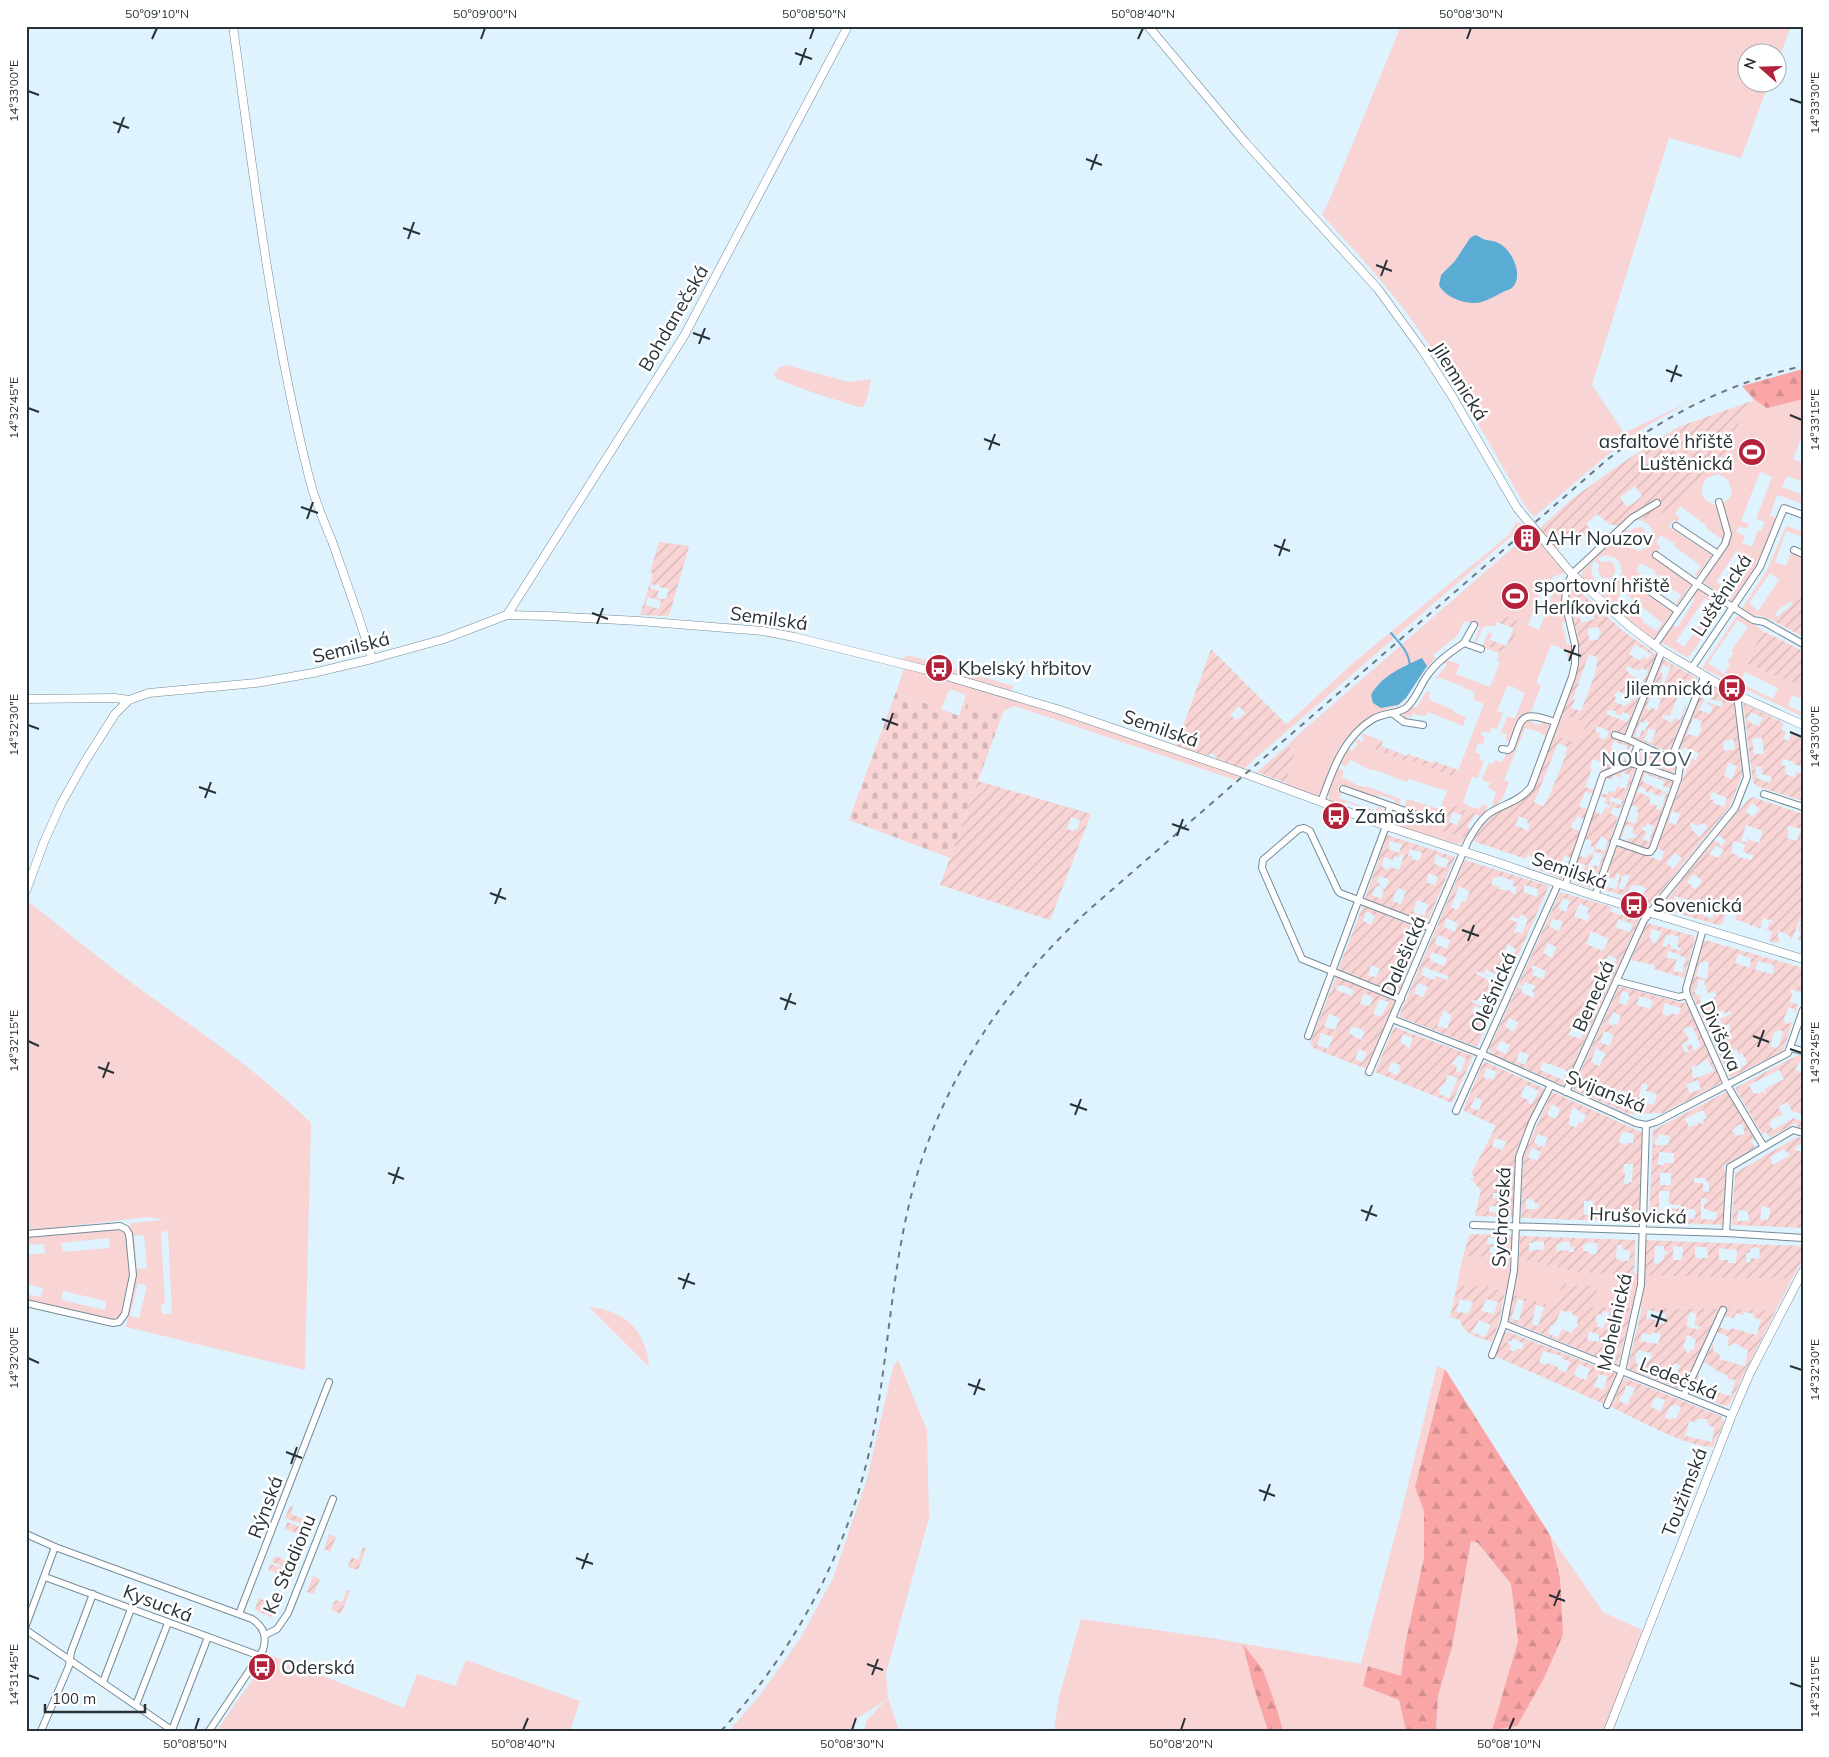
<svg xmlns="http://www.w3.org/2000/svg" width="1829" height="1757" font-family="Mulish,sans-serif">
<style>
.green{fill:#f8d4d4;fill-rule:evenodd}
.forest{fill:url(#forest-firs)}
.cemetery{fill:url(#cemetery-stones)}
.garden{fill:url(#garden-furrows);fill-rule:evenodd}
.water{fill:#5aacd5}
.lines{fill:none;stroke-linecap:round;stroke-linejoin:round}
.stream{stroke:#5aacd5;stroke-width:2}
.minor-casing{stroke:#758b97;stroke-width:8}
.tertiary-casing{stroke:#758b97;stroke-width:9}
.minor{stroke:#fff;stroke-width:6}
.tertiary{stroke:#fff;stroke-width:8}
.rail{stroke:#6b7980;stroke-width:2;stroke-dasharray:6 6;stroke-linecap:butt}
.ticks{fill:none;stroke:#273136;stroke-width:2}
.labels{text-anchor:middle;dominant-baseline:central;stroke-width:5;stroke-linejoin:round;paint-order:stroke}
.street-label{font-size:19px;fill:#273136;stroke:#fff}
.poi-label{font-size:19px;fill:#273136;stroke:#fff;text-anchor:start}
.neighbourhood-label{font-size:20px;letter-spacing:1px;fill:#455a66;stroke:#fff}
.neatline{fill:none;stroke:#273136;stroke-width:2}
.ticks-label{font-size:12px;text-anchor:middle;fill:#273136}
</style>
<defs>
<pattern id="forest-firs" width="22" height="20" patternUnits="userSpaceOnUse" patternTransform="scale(1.25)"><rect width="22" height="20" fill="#faa6a7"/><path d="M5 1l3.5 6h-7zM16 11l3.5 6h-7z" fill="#d68f90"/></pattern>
<pattern id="cemetery-stones" width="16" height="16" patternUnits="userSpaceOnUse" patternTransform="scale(1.25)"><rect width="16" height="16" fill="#f8d4d4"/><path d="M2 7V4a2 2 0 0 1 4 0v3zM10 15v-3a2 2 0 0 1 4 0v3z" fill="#d5b6b7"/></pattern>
<pattern id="garden-furrows" width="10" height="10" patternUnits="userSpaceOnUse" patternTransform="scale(1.25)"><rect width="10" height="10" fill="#f8d4d4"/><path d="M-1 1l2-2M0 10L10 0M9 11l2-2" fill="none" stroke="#d5b6b7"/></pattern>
</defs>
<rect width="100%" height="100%" fill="#dff3fe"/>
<g class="green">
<path d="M1401,26h390l-14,38 -1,-12h-30v30l23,1 -28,75 -72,-20 -77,247 32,48 69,-33 -43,24 -33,23 -83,70 -9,-11c-35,-61 -68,-123 -109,-180 -28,-40 -61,-75 -94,-111l7,-14z"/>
<path d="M786,365l63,17 22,-3c-2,10 -3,19 -8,28h-4l-45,-14 -37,-14 -3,-4 4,-7z"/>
<path d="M1803,369v64l-10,26 10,4v19l-16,-6 -5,11 21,8v9l-26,-9 -7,20 6,3 -1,5 -13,35 -27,42 -4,1 -27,-18v-5l24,-34v-3l-8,-3 -14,-10 1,-2 -27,-20 -5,8 5,4 -3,4 -4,-2 -4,7 43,28 -15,21 -2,-2 6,-8 -27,-20 1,-2 -14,-9 -5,7 5,5 -7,10 37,27 -13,20 -2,-1 5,-8 -14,-10 1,-1 -13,-10 1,-2 -15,-9 -5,8 5,3 -3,5 -3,-1 -3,6 41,28 -20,29 -28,-22 -45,-41 3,-8 30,-31 6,-2c5,-11 11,-18 24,-18l62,-45 20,-11 19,-53 10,-10 -12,-14zM1760,472l12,5 -16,42 9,3 -4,9 -3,-1 -6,17 -10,-4 3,-7 -9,-4 3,-6 8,3 2,-5 -8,-3zM1718,474l10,6 4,11 -2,7 -8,6 -2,-6 -3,1 1,6c-16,-1 -21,-16 -11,-27zM1638,520c14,2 19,14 12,26l-11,5 -11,-4 -5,-11h6c3,12 16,11 18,-1l-5,-8 -8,1 -4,4 -5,-3 8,-8zM1736,551l10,7 -21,30 -9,-6zM1604,555l12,3c10,11 6,25 -10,27 -13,-2 -18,-13 -12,-25l5,4 -1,6 3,7 8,2c8,-5 9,-13 1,-18l-9,1 -3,-4zM1622,591l40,32 -5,8 -14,-9 1,-2 -14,-10 1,-1 -14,-10z"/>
<path d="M1516,522l5,1 1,4 -280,243 -3,-2 114,-105 157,-129z"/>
<path d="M1786,526l14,5 3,-5v11l-17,-6 -11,31 11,4 7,-20 10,4v43l-25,17 -6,10 -13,-5 -6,2 -12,-7 26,-40zM1770,573l9,7 -21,31 -9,-8z"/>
<path d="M1536,537l29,36 -12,4 -3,6 -6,-1 -6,18 -3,-1 -3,7 3,1 -7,18 11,5 17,-44v-3l5,-2 2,5 -2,20 -4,2 3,8 4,-1 2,6 -4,2 5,22h4v13l-5,-1 2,-5 -11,-6 -6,-1 -15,38 5,3 -9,24 -14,10 -8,22 -5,-2 2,-6 -5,-1 -3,4 8,-20 8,1 10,-25 -12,-6 -6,-1 -10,25 6,2 -6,16 -6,-1 -1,5 -8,-2 -1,4 4,2 -2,7 -5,-1 -3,9 5,2 -1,5 5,2 -6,17 -6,-1 -9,25 5,4 12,3 2,-5 6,2 -3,6 -5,4 -29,-12 -10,27 24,7 -3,5 -5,1 -65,-20 -3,-6 3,-4 6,-1 -1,5 22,7 2,-5 6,2 2,-6 -26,-8 4,-9 33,10 7,-18 -38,-12 -2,3 -32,-12h-4l-21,-10 -4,7 -6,-3 8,-16 4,3 6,-7 -3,-3 3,-2 3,3 3,-3 -3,-4 3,-1 14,5 -4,10 31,12 1,-3 51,16 27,-70 -11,-5 2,-7 -12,-4v-2l-23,-8 -5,1 12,-14 -3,-3 2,-2 14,4 -4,10 34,13 10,-25 -3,-1 2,-8 -17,-6 5,-12 3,-3 2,3 -5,11 21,8 12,-31 -21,-9 -4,12h-10l-3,3 -5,12 -3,1 6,-15 -16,-6 -6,14 -25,20 2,3 -6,8 -2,1 -25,37 -29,11 -23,18 -12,17 -17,43 -5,4 -31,-11 10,-34 -8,-6 12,-12 225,-196 4,7zM1409,664l-11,41 -17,3 -8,-5 31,-38z"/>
<path d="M1697,588l4,1 24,16 -37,53 -27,-16 11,-16 6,1 16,-27 -1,-6zM1705,598l9,7 -30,42 -8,-6z"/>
<path d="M1739,613l24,18 -18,32 58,24v12l-11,-4 -4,11 15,6v5l-101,-49zM1738,620l10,7 -17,24 3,2 -7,9 3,2 -6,10 -16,-11zM1745,672l33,16 -5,11 -33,-16z"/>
<path d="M908,655l10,3 95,28 -3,8 -112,-32z"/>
<path d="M904,668c114,29 225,69 337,107l-6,5 -220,-74 -10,4 -3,5 -35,-12 -5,14 -3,-1 7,-21 -16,-6 -9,20 -45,-17z"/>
<path d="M1426,692h4l-1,8 25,10 -1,2 13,5 -3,9 -35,-14 -2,4 -13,-2 -4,5v-3h-2v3l-3,-2 -1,-5 4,-3 10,-2z"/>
<path d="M1562,714l25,9 -8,21 -25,-9z"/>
<path d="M1533,718l-1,5 8,2 2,-3 7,3 -3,11 -9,-5 -12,-3 -21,52 5,2c-4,10 -6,21 -17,25l4,-15 -8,-4 2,-5 -8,-4 7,-16 4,1 2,-4 7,2 4,-8 5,-1 11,-29z"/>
<path d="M1643,751l30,12 3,4 -1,4 -5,2 -27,-9 -5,-7z"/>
<path d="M1338,768l6,3 -2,6 17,9 9,1 33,12 -2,6h-5l1,-5 -16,-5 -2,4 -37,-14 -3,6 5,1 -3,6 36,13 3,-5 5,4v6l-9,1 -9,-5v-3l-20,-7 -1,2 -14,-2 -2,-10z"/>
<path d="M29,902c37,29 73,59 111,87 59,42 120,83 171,134l-6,247 -179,-43 8,-53 -4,-51 34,-3 -15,-3 -123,14v-314zM168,1231l4,83h-10l-1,-10h4l-4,-72zM144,1235l3,33 -10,1 -3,-33zM138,1283l9,3 -8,32 -9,-2z"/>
<path d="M119,1229l8,6 3,39 -7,42 -7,5 -90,-22v-5l15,3 2,-9 -17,-4v-29l19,-2 -1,-9 -18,1v-7zM109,1238l1,10 -47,4 -2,-9zM63,1291l43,10 -1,9 -44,-10z"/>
<path d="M1463,1256l56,2 58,14 215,7 -16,31 -184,-3 4,-22 -22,1 -9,-2 -3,2 -6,22 -69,-22h-30z"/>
<path d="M589,1307c36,3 57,24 60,60z"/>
<path d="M898,1360l29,70 2,88 -43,155 2,25 11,33h-35l3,-11 19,-20 -30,19 -4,12h-123l31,-36 40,-56 33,-61 34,-99 26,-112z"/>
<path d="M1437,1366l8,3 -30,118 9,24v46l-19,88 -4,31 -38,10 37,14 6,31h-123l-6,-22 -33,-63 9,39 15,46h-214l5,-34 22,-78 130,19 152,26 -2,-1 39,-146z"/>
<path d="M1550,1535l53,77 41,19 -33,85 -8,15h-167l2,-35 14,-49 19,-106 7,2 33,41 7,57 -26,89 68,-152z"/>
<path d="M270,1655l134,53 13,-34 38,12 11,-26 114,41 -10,30h-354z"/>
</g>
<g class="forest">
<path d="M1803,369v30l-36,9 -12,-8 -13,-14z"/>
<path d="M1445,1369l105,166 10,43 3,57 -19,43 -27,48 -25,4 26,-89 -7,-57 -33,-41 -7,-2 -19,106 -14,49 -2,35h-30l-7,-31 -36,-14 5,-20 33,10 4,-31 19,-88v-46l-9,-24z"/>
<path d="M1243,1644l20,26 14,39 6,22h-15l-15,-46z"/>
</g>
<path class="cemetery" d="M896,692l66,25 5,-14 35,12 -52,143 -101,-38z"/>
<g class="garden">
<path d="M1755,400l-11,10 -19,53c-7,4 -15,7 -21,12 -18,13 -42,52 -67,42l-14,10 -14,-3 -12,-10 -11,10 5,5 -12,12 -6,-6 -16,16 -18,-22 34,-31 46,-33 59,-38zM1635,486l7,10 -11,9 -5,1 -6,-9z"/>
<path d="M659,542l30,4 -1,4 -19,66 -29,-1 13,-41 -3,-2zM651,584l6,2v-2h2v3l10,2 -3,10h-7l-2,-3 2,-5 -9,-3zM648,597l13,4 -2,8 -14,-4z"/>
<path d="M1574,586l49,45 34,24 -14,32 -2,1v3l-16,43 -11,-3 -3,6 20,8 -7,18 -22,11 -37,106 -33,-13 2,-5 -3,-1 2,-4 -5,-2 -2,4 -53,-18c5,-9 11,-18 20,-25 18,-12 29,-10 42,-31l19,-50 25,9 7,-21 -24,-9c11,-27 19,-51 15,-81 -2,-12 -17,-39 -3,-47zM1592,606l3,13 -14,4 -3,-13zM1598,627l4,7 -3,1v4l-10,2 -1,-12zM1635,644l16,10 -3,5 -4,-2 -4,4 -11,-7zM1589,654l9,4 -3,16 -14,37 -10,-3 4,-8 -2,-1zM1627,666l13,5 2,-3 6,3 -6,13 -5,-3v-2l-9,-6v-2l-2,-1zM1617,691l12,4 4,-4 6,2 -3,7 -4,-1 -1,3 -6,4 -11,-4 2,-5 -2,-1zM1608,710l8,1 -1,2 6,3 2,-4 7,3 -3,7 -21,-8zM1597,726l12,5 -3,8 -7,-1 1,-5 -5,-2zM1614,741l14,6 -2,4 -4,-2 -2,3 -9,-4zM1558,743l9,4 -2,8h1l-18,44h-1l-3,7 -10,-3zM1612,751l14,5 -3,5 -7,-2 -3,6 -11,-4 1,-9 5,2 -1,3 2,1zM1593,759l8,3 -1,4 2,1 -8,23 -9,-3 7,-19 -2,-1zM1585,792l8,2 -5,15 -9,-2zM1519,816l9,4 -1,3 3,1 -2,7 -13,-6zM1577,816l7,3 -4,12 -9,-3 1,-7 3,1zM1564,855l7,3 -6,17 -8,-3 1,-5h4l-1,-2z"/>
<path d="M1802,592l1,34 -3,4 3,2v5l-31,-17 3,-5 3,2c5,-6 9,-8 15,-13l-2,-3z"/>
<path d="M1499,614l21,8 -12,32 -21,-8 3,-6 16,6 6,-13 1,-5 -16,-6z"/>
<path d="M1763,631l40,20v36l-58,-24z"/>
<path d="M1211,649l76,76 -48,43 -19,-6 -8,-9 -6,3 -30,-10zM1239,706l6,7 -6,6 -1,-1 -2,2 -6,-5z"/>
<path d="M1663,659l35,20 -8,19 -2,-1 6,-14 -7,-3 -3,6h-4l-5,10 2,2 -7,18 -7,-1 -1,3 10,5 2,-5 6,2 5,-14 2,1 -18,45 -37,-15zM1663,665l6,2 1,-2 1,1 -9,22 -1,-5 2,-5 -2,-1 2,-4 -3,-1zM1653,688l6,2 -3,7 5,2 -4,12 -6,-4 -1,3 -4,-1zM1646,720l3,2 -4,9 -3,-1 -3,8 -4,-1 5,-15 4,1zM1649,728l7,2 -5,13 -7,-3z"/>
<path d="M1706,683l27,15 10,74 -13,34 -79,98 -49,-15 14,-42 6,-1 39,15 3,-10 -6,-2 -2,1 34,-90 -13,-5 26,-69zM1705,690l7,4 -2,5 13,3 -2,5 -17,-6v-2l-3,-2zM1704,701l9,6 -3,7 -11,-4zM1693,718l9,3 -2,6 2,1 -4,9 -11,-3zM1732,739l2,2 1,8 -11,2 -1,-9zM1683,747l16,6 -3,7 -16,-6zM1728,763l9,3 -5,13 -8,-3zM1712,792l15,6 -3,9 -11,-4 1,-2 -4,-2zM1672,811l8,3 -4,11 -8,-3zM1691,822l6,4 6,-3 5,4 -8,10 -8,-7 -2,-6zM1675,853l7,5 -9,11 -7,-6zM1616,874l4,1 -3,12 -3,2 -8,-3 2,-9 7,2zM1625,874l5,2 -6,14 -5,-2 3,-12h2zM1631,885l4,1 5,-1 6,3 -3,9 -10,-3v-1l-4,-2z"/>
<path d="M1743,703l41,20 -3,7 5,2 -3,7 6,2 2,-7 12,5v28l-9,-3v-2l-11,-3 -2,6 5,1 -1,5 2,4 8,2 1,-5 7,2v27l-47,-15 -3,-4zM1751,712l12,6 -4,8 -4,-2 -2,1 -2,-1 1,-2 -5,-2zM1757,738h5l2,16h-10l-2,-15zM1761,766l1,8 10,3 -2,6 -13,-5 -2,-11z"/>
<path d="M1378,739l5,3 -2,4 26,10 1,-2 25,9 1,-2 24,9 -1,4 -5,2 -46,-17 -1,2 -31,-12z"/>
<path d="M1287,746l8,6 -9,31 -29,-11z"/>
<path d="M1629,766l7,2 -15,41 -8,-2 -3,6 8,4 -24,72 -24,-8 35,-103 17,-7 1,-3zM1622,772l8,3 -4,14 -9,-3 -2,6 -6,-1 -2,4 -6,-2 5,-15 5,2 3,-5 6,3zM1599,796l7,2 -1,5 4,2 2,-8 11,3 -1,5 -9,-4 -3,7 -3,-1 -5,8 -7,-4zM1601,836l7,5 -4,10 -9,-3zM1585,839l7,2 -2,5 5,2 -3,7 -3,-2 -2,5 -8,-2zM1595,852l8,2 -4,13 -6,-2 -1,3 -4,-1zM1577,862l9,3 -10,14 -4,-1zM1589,868l8,4 -4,12 -8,-3z"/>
<path d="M1643,772l31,10 -25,66 -3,2 -27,-10zM1645,774l19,7 -1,5 8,3 -2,5 -27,-13zM1640,787l6,2 -1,2 5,2 1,-3 2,1 -1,2 9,4 1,-4 4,1 -5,16 -5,-1 1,-4 -7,-1v-7l-13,-5zM1633,805l5,2 -1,4 2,3 -4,10 -8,-3 3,-13zM1647,823l7,3 -5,16 -6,-3 4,-7 -6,-3 1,-3 4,1zM1626,825l8,3 -2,5 5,2 -1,3h-7l-4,4 -4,-2z"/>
<path d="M978,781l113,33 -41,106 -110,-35zM1071,817l9,3 -3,10 -3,-1 -1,2 -6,-2z"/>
<path d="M1752,797l51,17v127l-5,-1 3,-8 -3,-1 3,-9 -2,-1 -7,18 -2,-1v-2l-11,-5 -2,6 3,1 -2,5 -9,-2 3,-10 -7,-2 3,-1 1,-6 3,1 1,-2 -10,-3 -3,11 -5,-3h-5v-2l-8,-2v-2l-1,1 -6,-1 2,-7 -11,-1 -4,13h-4l-58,-17 54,-68 8,6 4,-5 -8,-6 30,-35zM1752,803l8,6 -7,8 -8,-6zM1746,825l17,6 -4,12 -11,-4 -1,4 -6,-2zM1788,826l13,3 -4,12 -10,-3 2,-7 -2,-1zM1733,841l12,3 -2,8 10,3 -1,5 -15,-3 1,-2 -7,-2zM1716,845l8,6 -6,7 -9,-4zM1693,874l9,6 -3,6 -4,3 -8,-7zM1675,896l20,6 -1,7 -3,-1 -1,4 -16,-5zM1711,906l5,2 -4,11 -8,-3 2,-8h3z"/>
<path d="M1451,804l25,10 -9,12 3,3 -5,9 -24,-7zM1453,812l9,3 -5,10 -8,-3z"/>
<path d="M1387,835l68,22 -28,66 -62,-24zM1390,841l12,3 -3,9 -11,-4zM1410,849l12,4 -3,8 -7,-2v-3l-4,-1zM1401,854l3,1 -5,15 -9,-3 -1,3 -7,-3 2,-10 9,3 1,-4 5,2zM1436,855l13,5 -3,8 -12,-4zM1429,873l9,4 -3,8 -9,-3zM1379,876l9,3 1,3 -4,7 -4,-1v2l3,1 -3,8 -9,-4 4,-9 3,1 1,-3 -3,-2zM1398,888l8,3 -5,13 -9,-3 3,-7h-1zM1417,900l12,5 -5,11 -11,-4z"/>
<path d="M1465,860l84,26 -72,161 -77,-30v-3zM1498,876l16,5 -2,5 5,1 -2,7 -4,-1 1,-2 -14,-2 1,-2 -8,-3 2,-6h3zM1525,885l13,4 -1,8 -14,-5zM1459,886l11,5 -5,11 -3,-1 -4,8 -2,1 -5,-3zM1522,914l6,5 -6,15 -4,-2 -1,2 -3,-2 4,-9 -8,-4 2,-3 6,3zM1446,918l12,5 -3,9 -11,-5zM1438,935l12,5 -3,9 -12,-5v-3zM1508,944l8,5 -4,9h-3l-2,4 -6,-3zM1432,952l15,6 -3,8 -13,-5v-2l-2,-1zM1424,967l24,9 1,1 -3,3 -9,-4 -3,4 -13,-5zM1486,969l10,6 2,-6 7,4 -8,19 -9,-5 2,-6 -14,-7 1,-3 17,7 -10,-5zM1418,983l10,4 -5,10 -9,-4zM1486,996l7,5 -8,16 -4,1 -9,-7 3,-5 6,2v-2l-9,-4 1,-2 4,1 1,-3 6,2zM1444,1010l8,6 -5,13 -6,-3 -1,1 -3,-1z"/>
<path d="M1560,892l52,15 -1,5 28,8 -75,166 -72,-32 -3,-5zM1563,898l7,3 -4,11 -6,-2 1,-2 -3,-1zM1580,903l9,5 -2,6 3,2 -2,5 -13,-4v-4zM1553,919l10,3 -4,9 -3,-1 -7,-4zM1618,919l15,5 -3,8 -14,-4zM1591,931l18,8 -6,12 -17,-7zM1548,943l8,4 -4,11 -9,-5zM1609,955l8,4 -9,14 -9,-4 5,-10 2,1zM1533,965l13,6 -3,8 -11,-4 2,-5 -3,-2zM1597,978l9,7 -8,18 -6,-2 -1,2 -4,-2v-3zM1525,982l10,4 -3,6 3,1 -2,5 -12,-6 1,-4 -4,-1 1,-3 4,2zM1582,1010h3l7,4 -4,9 -10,-4zM1509,1018l9,4 -4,10 -9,-5zM1573,1026l11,5 -3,8 -13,-4zM1501,1041l9,4 -4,9 -9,-4 -1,-2zM1520,1051l9,4 -4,10 -9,-4zM1543,1062l21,7 3,3 -4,8 -23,-10z"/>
<path d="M1363,906l61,24 -26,63 -60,-23zM1368,912l7,4 -4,9 -8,-4 3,-8zM1407,929l9,4 -4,10 -9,-4zM1371,965l9,4 -4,8 -8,-1zM1392,973l7,5 -4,8 -10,-3 4,-9 2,1z"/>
<path d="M1647,923l47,13 1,3 -11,39 -30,-9 1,-4 -24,-5zM1652,929l10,3 -6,11 -5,-1 1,-3 -3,-1zM1671,934l8,3 -2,10 4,1 -1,3 -9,-3v-3l-3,-1 -1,3 -5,-1 4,-11 4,1zM1668,951l13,4 -1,1 6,2 -4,15 -9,-2 4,-12 -11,-1z"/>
<path d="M1705,940l98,28 -1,25 -11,-4 -1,3 3,1 -4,9 9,2 -2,8h-2v-3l-5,-2 -6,13 2,1v2l4,1 1,-2 2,1 -9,28 -53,27 -41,-90 14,-47zM1738,954l13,4 -1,10 -15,-5zM1705,961l4,2 -2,16 -11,-3 4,-14 4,1zM1758,961l15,4v9l-18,-4zM1698,980l7,1 -1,4h2l2,9 6,-3 3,5 -8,4 2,4 -8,3 -4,-9 2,-1 -1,-2 -3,1 -3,-6 3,-2zM1714,1010l1,4 8,-4 2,4 5,-3 1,3 -11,5 3,7 6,-2 2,4 -3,2 -1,-3 -5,3 5,6 -8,5 -13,-28zM1777,1030l6,1 -4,15 -3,2 -6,-2 4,-14 2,1zM1737,1049l2,6 3,-2 2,4h1l2,7 -16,8 -4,-6 9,-5 -4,-9z"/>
<path d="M1336,977l59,24 -29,68 -53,-21 -3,-5zM1341,985l13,5 -2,6 -16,-6 1,-4zM1364,993l9,5 -3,8 -10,-2zM1380,999l9,3 -8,15 -8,-3zM1329,1014l11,4 -5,12 -11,-4zM1351,1027l8,1 6,4 -4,8 -12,-7zM1321,1033l12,4 -5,12 -11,-4zM1359,1049l8,4 -4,9 -8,-3z"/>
<path d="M1619,986l68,18 36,78 -60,31 -35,1 -54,-24 -1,-2zM1622,991l7,2 -1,3 2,1 -4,8 -7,-2zM1639,996l14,4 -3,9 -13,-4zM1665,1003l16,5 -3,7 -8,-2 -1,3 -7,-2zM1613,1012l8,4 -4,9 -3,-1 -1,2 -5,-3zM1688,1026l1,2 3,-2 9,20 -7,5 -3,-7 -5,2 3,5 -4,2 -3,-9 7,-4 -5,-10 -3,1zM1604,1031l10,4 -5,11 -9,-4zM1596,1048l10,6 -7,12 -8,-4zM1707,1059l7,12 -18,7h-3l-1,-11 1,-2 2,2zM1697,1080l4,9 -11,4 -4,-8zM1642,1083l6,2 -2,6 11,3 -3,11 -13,-3 1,-4 -3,-1zM1618,1090l7,1 2,3 -3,7 1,2 -2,3 -11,-4z"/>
<path d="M1394,1027l79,29 -21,47 -77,-31zM1403,1034l10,4 -4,10 -9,-6zM1458,1055l8,4 -6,14 -4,-2 1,-4 -5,-3zM1392,1062l8,3 -1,4 2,1 -5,5 -8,-4zM1450,1075l8,4 -9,19 -10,-4 1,-2 -2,-2 6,-7 1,1 2,-8z"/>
<path d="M1798,1055l5,1v5h-3l-5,8 1,2h7v43l-11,-3 -5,-9 -9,5 5,8 -11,4 -3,4 4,7 21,-12 9,4v7h-3l-5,-6 -25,15 -4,-6 -4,2 -27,-46zM1779,1070l5,9 -20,10 2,4 -1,1 -2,-3 -4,3 -2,-1 -3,1 -5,-9z"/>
<path d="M1486,1062l57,26 1,3 -15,28 -14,36 -2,62 -38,-1 6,-26 -11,-12 3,1 1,-3 -3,-2 25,-48 -33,-16 20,-47zM1487,1068l10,4 -4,8 -5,-2 -1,2 -4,-4zM1526,1085l13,6 -7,13 -4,-1 1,-3 -8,-3 1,-7h1zM1476,1097l6,3 -3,11 -9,-4zM1495,1138l12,4 -5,8 -10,-4zM1502,1185l7,2 -1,10 -15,1v-5h5l-1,-4zM1502,1203h6v3h-3v6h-16v-6h13z"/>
<path d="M1728,1091l27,48 -4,2 4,6 -32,19 3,7 -2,52 -75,-3 4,-92zM1703,1110l4,8 -4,2 1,3 -2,1 -3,-2 -3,3 -7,2 -4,-8zM1742,1124l3,10 -9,2 -4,-6 6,-5zM1659,1134l11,2 -2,9h-13v-6l3,-1zM1659,1152l15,1v10h-10v2h-6zM1660,1173h11v12h-11zM1694,1178h12v3l3,1v10l-6,-1v-8h-9zM1659,1191h11l-2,11 5,3h8v4l-13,-1v7l-3,1 -6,-2zM1701,1198l6,1v4l-3,1v5h4v2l9,1 -1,8 -15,-1zM1685,1209h9v2h2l-2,8 -9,-1z"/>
<path d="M1553,1092l90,41 -3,89 -119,-4 2,-62 28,-62zM1552,1104l8,5 -4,10 -9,-4zM1574,1106v2l6,3v1l6,3 -3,8 -4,-1 -3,6 -8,-4 2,-5 -1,-1zM1625,1132l9,2 -1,9h-7v2l-7,-2 2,-10zM1538,1134l10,4 -4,9 -3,-1 -1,2 -6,-6zM1532,1148l9,4 -4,8 -7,-1 -2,-3zM1624,1164h9l-1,18h-3l-1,2h-4l1,-11 -2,-1zM1526,1199h6l3,4 4,1 -1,5h-12zM1584,1201h9v13l-9,1z"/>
<path d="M1797,1137l6,1v5l-7,4 -1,3 8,2v76l-71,-3 3,-52zM1784,1149l6,6 -17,10 -3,-8zM1762,1206l8,2v6l-1,1 -1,5 -8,-1zM1738,1210l10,1 1,10h-12z"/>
<path d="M1470,1234l42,1 -1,23 -48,-2zM1488,1237l14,3 -1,10h-2v4l-9,-1v-6h3v-3h-6z"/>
<path d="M1520,1236l115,4 -1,35 -57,-3 -58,-14zM1534,1241l10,1v7l-15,2v-8h4zM1561,1242h9v5h4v5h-5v-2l-13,1 1,-7h3zM1592,1242l6,2 -1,9 -5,2 -5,-4h-4v-6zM1617,1245h5v4l8,2 -1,9 -8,2v-2l-5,-1z"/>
<path d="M1645,1240l158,6v12l-11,21 -148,-4zM1655,1246h9v5h3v3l-3,1v4l-6,5 -4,-1zM1673,1246l10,1 -1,13h-9zM1695,1247h12l1,11h-13zM1754,1247l6,2 -1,10 -9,-1 1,4 -5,1v-10h4v-4zM1719,1248l18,2 -1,13h-8v-3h-9z"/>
<path d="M1565,1284l9,2 22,-1 1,13 -5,9 40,1 -14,57 -109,-44 -1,-3 4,-24 43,13 7,-22zM1518,1299l6,2 -5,20 -8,-3zM1536,1305l8,2 -6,19 -6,-2zM1561,1310l6,2 4,-1 1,3 6,3 -1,5 1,4 -4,2 -2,5 -10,-4 -4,9 -10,-5 3,-8 3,1zM1603,1311l6,1 -1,11h-3l-2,5 -6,-1 1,-4 -3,-1 2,-8 5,1zM1589,1331l10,4v7l-12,-2zM1607,1332l6,1 -2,7 6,2 -3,10 -9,-3 3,-9 -3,-1z"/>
<path d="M1457,1286h30l18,6 -6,30 -7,20c-13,-5 -28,-6 -32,-22l-10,-3zM1460,1299l13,3 -5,12 -12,-3zM1486,1299l12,3 -4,12 -13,-3zM1479,1320l12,5 -6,12 -13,-5z"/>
<path d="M1642,1308l77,1 -35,77 -5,3 -50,-20 -1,-3zM1648,1310l18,4 -2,10 -9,-2v-2l-9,-2zM1690,1312l7,2 -3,11 6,1 -1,4 -13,-4 2,-7 -2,-2 3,-1zM1652,1332l9,2 -3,10 -18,-3 2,-8 9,2zM1689,1335l7,5 -3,11 -3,-1 -1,3 -3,-1v-3l-3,-1 3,-11zM1638,1350l13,3 1,4 -3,4h-4l-2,4 -8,-2 1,-6 -1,-4h2zM1674,1363l6,3 -5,13 -13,-5 3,-6 7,2z"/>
<path d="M1724,1309l52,1 -47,95 -5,1 -34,-14 9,-19 -1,7 8,5 -1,4 26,7 4,-16 -7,-1 -1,-4c-10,-2 -14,-9 -23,-13l9,-19v7l7,5 -1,4 26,7 3,-16 -6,-2 -2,-3 -8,-2 -2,3 -3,-1 2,-8 -12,-5 2,-5 11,4 1,-3 26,7 4,-16 -7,-1 -1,-4 -9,-2 -1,3 -7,-2 -2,5 -12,-2z"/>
<path d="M1509,1332l107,42 -12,30 -109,-48 8,-23zM1513,1338l11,6 -2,5h-6l-1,3 -5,-2 1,-5 -4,-2 1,-2 3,1zM1543,1351l19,5 -1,2 9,4 -4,11 -8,-4v-2l-10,-4 -1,2 -8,-3zM1579,1364l11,5 -4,11 -12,-5zM1599,1374l9,3 -5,13 -9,-4z"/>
<path d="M1625,1378l96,38 3,6 -11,25c-29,-1 -74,-27 -102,-40l12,-28zM1626,1385l9,3 -3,8h-2l-2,9 -9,-4 2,-5h2zM1655,1397l10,3 -4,12 -10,-5zM1675,1404l6,3 -5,12 -4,-2 -2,3 -5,-2 4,-10zM1697,1419h10l1,6 6,2 -2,15 -27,-6 4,-15 7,1z"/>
<path d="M290,1506l3,1 -2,7 18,7 -1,5 -23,-8z"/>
<path d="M287,1522l19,7 -2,7 -19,-7z"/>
<path d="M329,1534l7,3 -6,15 -6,-3z"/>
<path d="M363,1547l3,2 -8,21 -10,-3 3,-10 7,3z"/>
<path d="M274,1556l14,5 -2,7 -14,-6z"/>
<path d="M271,1564l14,5 -2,6 -15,-5z"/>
<path d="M313,1576l7,3 -6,15 -7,-2z"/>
<path d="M347,1590l3,1 -9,23 -10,-4 4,-10 7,2z"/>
<path d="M258,1598l19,7 -6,12 -16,-7z"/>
</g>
<g class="water">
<path d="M1475,235c4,1 7,4 11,5 6,1 11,1 17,6 10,8 20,29 10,41 -3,3 -6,3 -10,5 -8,4 -19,11 -28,11 -13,0 -30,-6 -36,-18l2,-10 14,-14 15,-23z"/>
<path d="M1422,658l5,8 -21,32 -8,7 -17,3 -8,-5 -2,-8c11,-20 32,-28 51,-37z"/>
</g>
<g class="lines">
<path class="stream" d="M1391,633c10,12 17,17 19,33"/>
<defs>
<g id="minor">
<path d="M1676,526l42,28"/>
<path d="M1794,550l9,4"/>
<path d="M1656,555l41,29 56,36 11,2 39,22"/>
<path d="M1638,583l40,28"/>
<path d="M1464,643l10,-18"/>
<path d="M1654,646l71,-102 3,-10 -9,-32"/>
<path d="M1691,669l69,-102 24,-59 19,7"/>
<path d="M1392,713l12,9 19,3"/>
<path d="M1615,735l12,4"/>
<path d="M1502,749l6,1 3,-2c12,-32 8,-38 44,-26"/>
<path d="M1671,759l33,-82"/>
<path d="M1631,763l47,16"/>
<path d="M1631,763l7,-18"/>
<path d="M1343,789l85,30"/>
<path d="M1764,794l39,13"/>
<path d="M1321,802c11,-30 22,-65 52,-83 10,-6 24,-5 33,-11 10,-8 14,-23 21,-32 9,-14 24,-24 37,-33l17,6"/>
<path d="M1614,841l32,11h4l3,-4 25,-69 2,-13 -3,-4 -50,-23 35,-88"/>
<path d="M1565,886l38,-111 28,-12"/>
<path d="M1595,896l46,-129"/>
<path d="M1703,929l-17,60 1,6 40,90 37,62"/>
<path d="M1617,981l62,16 8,-2"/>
<path d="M1401,999l-99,-40 -40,-91 1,-8 36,-31 5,-1 6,3 28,60 2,2 91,35"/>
<path d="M1392,1019l90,35 154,69 10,2 10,-3 132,-69 15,-43"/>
<path d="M1308,1036l78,-210v-8l4,-11"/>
<path d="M1790,1048l13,3"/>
<path d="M1369,1072l99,-231c5,-9 11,-19 19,-26 16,-12 30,-11 44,-28l41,-110 3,-13v-19l-10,-43 1,-13 6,-15 60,-56 25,-15"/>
<path d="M1566,1092l78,-172 91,-112 12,-31 -10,-82"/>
<path d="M1456,1111l102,-227"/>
<path d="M1473,1225l253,8 77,5"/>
<path d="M1726,1233l4,-66 63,-37 10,3"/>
<path d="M26,1234l94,-8 6,3 3,5 4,41 -8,39 -6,8 -6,1 -87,-20"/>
<path d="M1504,1324l228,91"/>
<path d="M1492,1355l12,-31 10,-53 5,-114 13,-35 19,-37"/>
<path d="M1684,1395l39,-85"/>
<path d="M1607,1405l15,-34 19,-86 5,-160"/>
<path d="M26,1534l29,13 197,72c12,8 15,17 11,31l-54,81"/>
<path d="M45,1577l215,79"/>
<path d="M239,1614l90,-232"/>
<path d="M26,1625l29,-78"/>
<path d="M26,1630l147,101"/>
<path d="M265,1635l12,-6 11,-16 45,-114"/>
<path d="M103,1682l28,-73"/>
<path d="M136,1705l32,-82"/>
<path d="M172,1730l36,-93"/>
<path d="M41,1731l28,-65 2,-14 22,-58"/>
</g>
<g id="tertiary">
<path d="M233,26c21,153 39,305 77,455 5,20 14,41 22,60 14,40 28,78 40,118"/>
<path d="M1148,26l97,116 133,147 45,62 29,45 65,112 55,66 57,52 33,25 75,44 66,30"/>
<path d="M507,615l177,-279 164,-310"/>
<path d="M26,699l89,-1 14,2"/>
<path d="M26,891l18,-49 17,-38 23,-41 31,-49 14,-14 20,-7 107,-10 57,-10 59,-14 72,-20 63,-24 41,1 91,5 124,10 31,6 129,32 137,41 186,64 140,52 110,36 99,34 208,63"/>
<path d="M1608,1731l124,-316 18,-42 53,-102"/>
</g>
</defs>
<use href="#minor" class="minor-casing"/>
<use href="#tertiary" class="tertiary-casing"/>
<use href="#minor" class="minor"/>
<use href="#tertiary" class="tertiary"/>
<path class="rail" d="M721,1731c79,-86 133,-192 154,-307 16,-89 18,-179 47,-265 33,-98 93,-182 169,-251l517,-449c58,-44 123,-77 195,-93"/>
</g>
<path class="ticks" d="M152,39l5,-11M481,39l4,-11M810,39l4,-11M1138,39l5,-11M1467,39l4,-11M795,53l17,6M800,65l6,-17M28,91l11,4M1790,99l12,4M113,122l16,6M118,133l6,-16M1086,159l16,6M1091,170l6,-16M403,228l17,6M408,239l6,-17M1376,265l16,6M1381,276l6,-16M693,333l17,6M699,344l6,-16M1666,370l16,6M1671,382l6,-17M28,408l11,4M1790,415l12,5M984,439l16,6M989,450l6,-16M301,507l17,6M307,519l6,-17M1274,545l16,6M1279,556l6,-17M592,613l16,6M597,624l6,-16M1564,650l17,6M1569,661l6,-16M882,719l16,6M28,725l11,4M887,730l6,-17M1790,732l12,5M199,787l17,6M205,798l6,-16M1172,824l17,6M1177,836l6,-17M490,893l16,6M495,904l6,-16M1462,930l17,6M1468,941l6,-16M780,998l16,6M785,1010l6,-17M1753,1036l16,6M28,1041l11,5M1758,1047l6,-17M1790,1049l12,4M98,1067l16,6M103,1078l6,-16M1070,1104l17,6M1075,1115l6,-16M388,1173l16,6M393,1184l6,-17M1361,1210l16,6M1366,1221l6,-16M678,1278l17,6M683,1289l6,-16M1651,1315l16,6M1656,1327l6,-17M28,1358l11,5M1790,1366l12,4M968,1384l17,6M974,1395l6,-16M286,1452l16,6M291,1464l6,-17M1259,1490l16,6M1264,1501l6,-17M576,1558l17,6M582,1569l6,-16M1549,1595l16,6M1554,1606l6,-16M867,1664l16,6M28,1675l11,4M872,1675l6,-16M1790,1683l12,4M195,1730l4,-12M523,1730l5,-12M852,1730l4,-12M1181,1730l4,-12M1509,1730l5,-12"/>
<defs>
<symbol id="stadium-disc" viewBox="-11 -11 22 22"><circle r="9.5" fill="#b4213a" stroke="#fff"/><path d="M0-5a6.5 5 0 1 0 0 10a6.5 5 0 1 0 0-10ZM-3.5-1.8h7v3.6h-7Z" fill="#fff"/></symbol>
<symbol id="building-disc" viewBox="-11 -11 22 22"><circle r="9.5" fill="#b4213a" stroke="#fff"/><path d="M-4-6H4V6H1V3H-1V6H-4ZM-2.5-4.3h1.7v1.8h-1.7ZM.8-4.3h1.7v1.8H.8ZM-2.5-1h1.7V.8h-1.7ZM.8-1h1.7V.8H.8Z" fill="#fff"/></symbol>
<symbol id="bus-disc" viewBox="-11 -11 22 22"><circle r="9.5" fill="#b4213a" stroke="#fff"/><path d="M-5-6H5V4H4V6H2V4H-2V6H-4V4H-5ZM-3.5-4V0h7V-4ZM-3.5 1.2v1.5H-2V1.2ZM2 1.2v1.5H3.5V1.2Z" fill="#fff"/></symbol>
</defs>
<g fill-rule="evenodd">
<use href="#stadium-disc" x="1736" y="436" width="32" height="32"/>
<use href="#building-disc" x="1511" y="522" width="32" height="32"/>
<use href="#stadium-disc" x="1499" y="580" width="32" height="32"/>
<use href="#bus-disc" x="923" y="652" width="32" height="32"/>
<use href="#bus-disc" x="1716" y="672" width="32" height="32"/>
<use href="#bus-disc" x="1320" y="800" width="32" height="32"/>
<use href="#bus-disc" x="1618" y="889" width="32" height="32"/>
<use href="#bus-disc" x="246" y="1651" width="32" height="32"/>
</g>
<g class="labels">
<g class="street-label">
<text transform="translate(673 318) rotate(-60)">Bohdanečská</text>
<text transform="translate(1460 381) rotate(58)">Jilemnická</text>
<text transform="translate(1721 595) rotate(-57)">Luštěnická</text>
<text transform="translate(769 618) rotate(8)">Semilská</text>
<text transform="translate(351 647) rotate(-14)">Semilská</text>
<text transform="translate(1161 728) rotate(19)">Semilská</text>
<text transform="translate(1570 870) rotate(19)">Semilská</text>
<text transform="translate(1403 956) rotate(-67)">Dalešická</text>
<text transform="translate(1493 992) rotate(-66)">Olešnická</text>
<text transform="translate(1593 996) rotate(-66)">Benecká</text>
<text transform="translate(1721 1036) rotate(66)">Divišova</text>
<text transform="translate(1606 1091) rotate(22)">Svijanská</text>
<text transform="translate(1638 1215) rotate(2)">Hrušovická</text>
<text transform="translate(1501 1217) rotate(-87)">Sychrovská</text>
<text transform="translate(1614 1322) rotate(-77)">Mohelnická</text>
<text transform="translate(1679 1378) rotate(22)">Ledečská</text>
<text transform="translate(1684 1492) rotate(-69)">Toužimská</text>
<text transform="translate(265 1507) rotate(-69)">Rýnská</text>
<text transform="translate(289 1564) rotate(-67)">Ke Stadionu</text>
<text transform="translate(158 1603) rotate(21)">Kysucká</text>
</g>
<g class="poi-label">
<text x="1733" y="441" text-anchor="end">asfaltové hřiště<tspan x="1733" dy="22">Luštěnická</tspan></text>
<text x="1546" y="538">AHr Nouzov</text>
<text x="1534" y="585">sportovní hřiště<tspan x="1534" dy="22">Herlíkovická</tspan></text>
<text x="958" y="668">Kbelský hřbitov</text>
<text x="1713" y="688" text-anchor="end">Jilemnická</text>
<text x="1355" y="816">Zamašská</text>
<text x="1653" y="905">Sovenická</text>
<text x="281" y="1667">Oderská</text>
</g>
<g class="neighbourhood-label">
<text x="1647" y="758">NOUZOV</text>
</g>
</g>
<rect width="1829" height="1757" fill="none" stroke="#ffffff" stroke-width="55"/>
<g transform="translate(1762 68) rotate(290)"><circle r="24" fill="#ffffff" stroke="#a9adaf"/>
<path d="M0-4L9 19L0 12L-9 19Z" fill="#b4213a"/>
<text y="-8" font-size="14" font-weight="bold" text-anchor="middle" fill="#273136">N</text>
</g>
<path d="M45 1704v8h100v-8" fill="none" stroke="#273136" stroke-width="2.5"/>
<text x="52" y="1704" font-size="15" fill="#273136" stroke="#ffffff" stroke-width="4" paint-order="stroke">100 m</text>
<rect x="28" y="28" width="1774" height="1702" class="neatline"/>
<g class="ticks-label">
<text x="157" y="18">50°09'10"N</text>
<text x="485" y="18">50°09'00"N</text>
<text x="814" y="18">50°08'50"N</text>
<text x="1143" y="18">50°08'40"N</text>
<text x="1471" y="18">50°08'30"N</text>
<text transform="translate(14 91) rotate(-90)" y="4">14°33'00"E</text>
<text transform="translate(1815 103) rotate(-90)" y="4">14°33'30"E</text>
<text transform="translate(14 408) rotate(-90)" y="4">14°32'45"E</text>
<text transform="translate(1815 420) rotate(-90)" y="4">14°33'15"E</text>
<text transform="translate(14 725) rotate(-90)" y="4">14°32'30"E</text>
<text transform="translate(1815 737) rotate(-90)" y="4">14°33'00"E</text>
<text transform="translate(14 1041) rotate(-90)" y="4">14°32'15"E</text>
<text transform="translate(1815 1053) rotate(-90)" y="4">14°32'45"E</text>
<text transform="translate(14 1358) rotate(-90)" y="4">14°32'00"E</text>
<text transform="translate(1815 1370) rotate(-90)" y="4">14°32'30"E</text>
<text transform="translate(14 1675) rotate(-90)" y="4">14°31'45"E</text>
<text transform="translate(1815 1687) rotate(-90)" y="4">14°32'15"E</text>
<text x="195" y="1748">50°08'50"N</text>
<text x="523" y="1748">50°08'40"N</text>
<text x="852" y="1748">50°08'30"N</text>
<text x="1181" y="1748">50°08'20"N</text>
<text x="1509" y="1748">50°08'10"N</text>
</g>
</svg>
